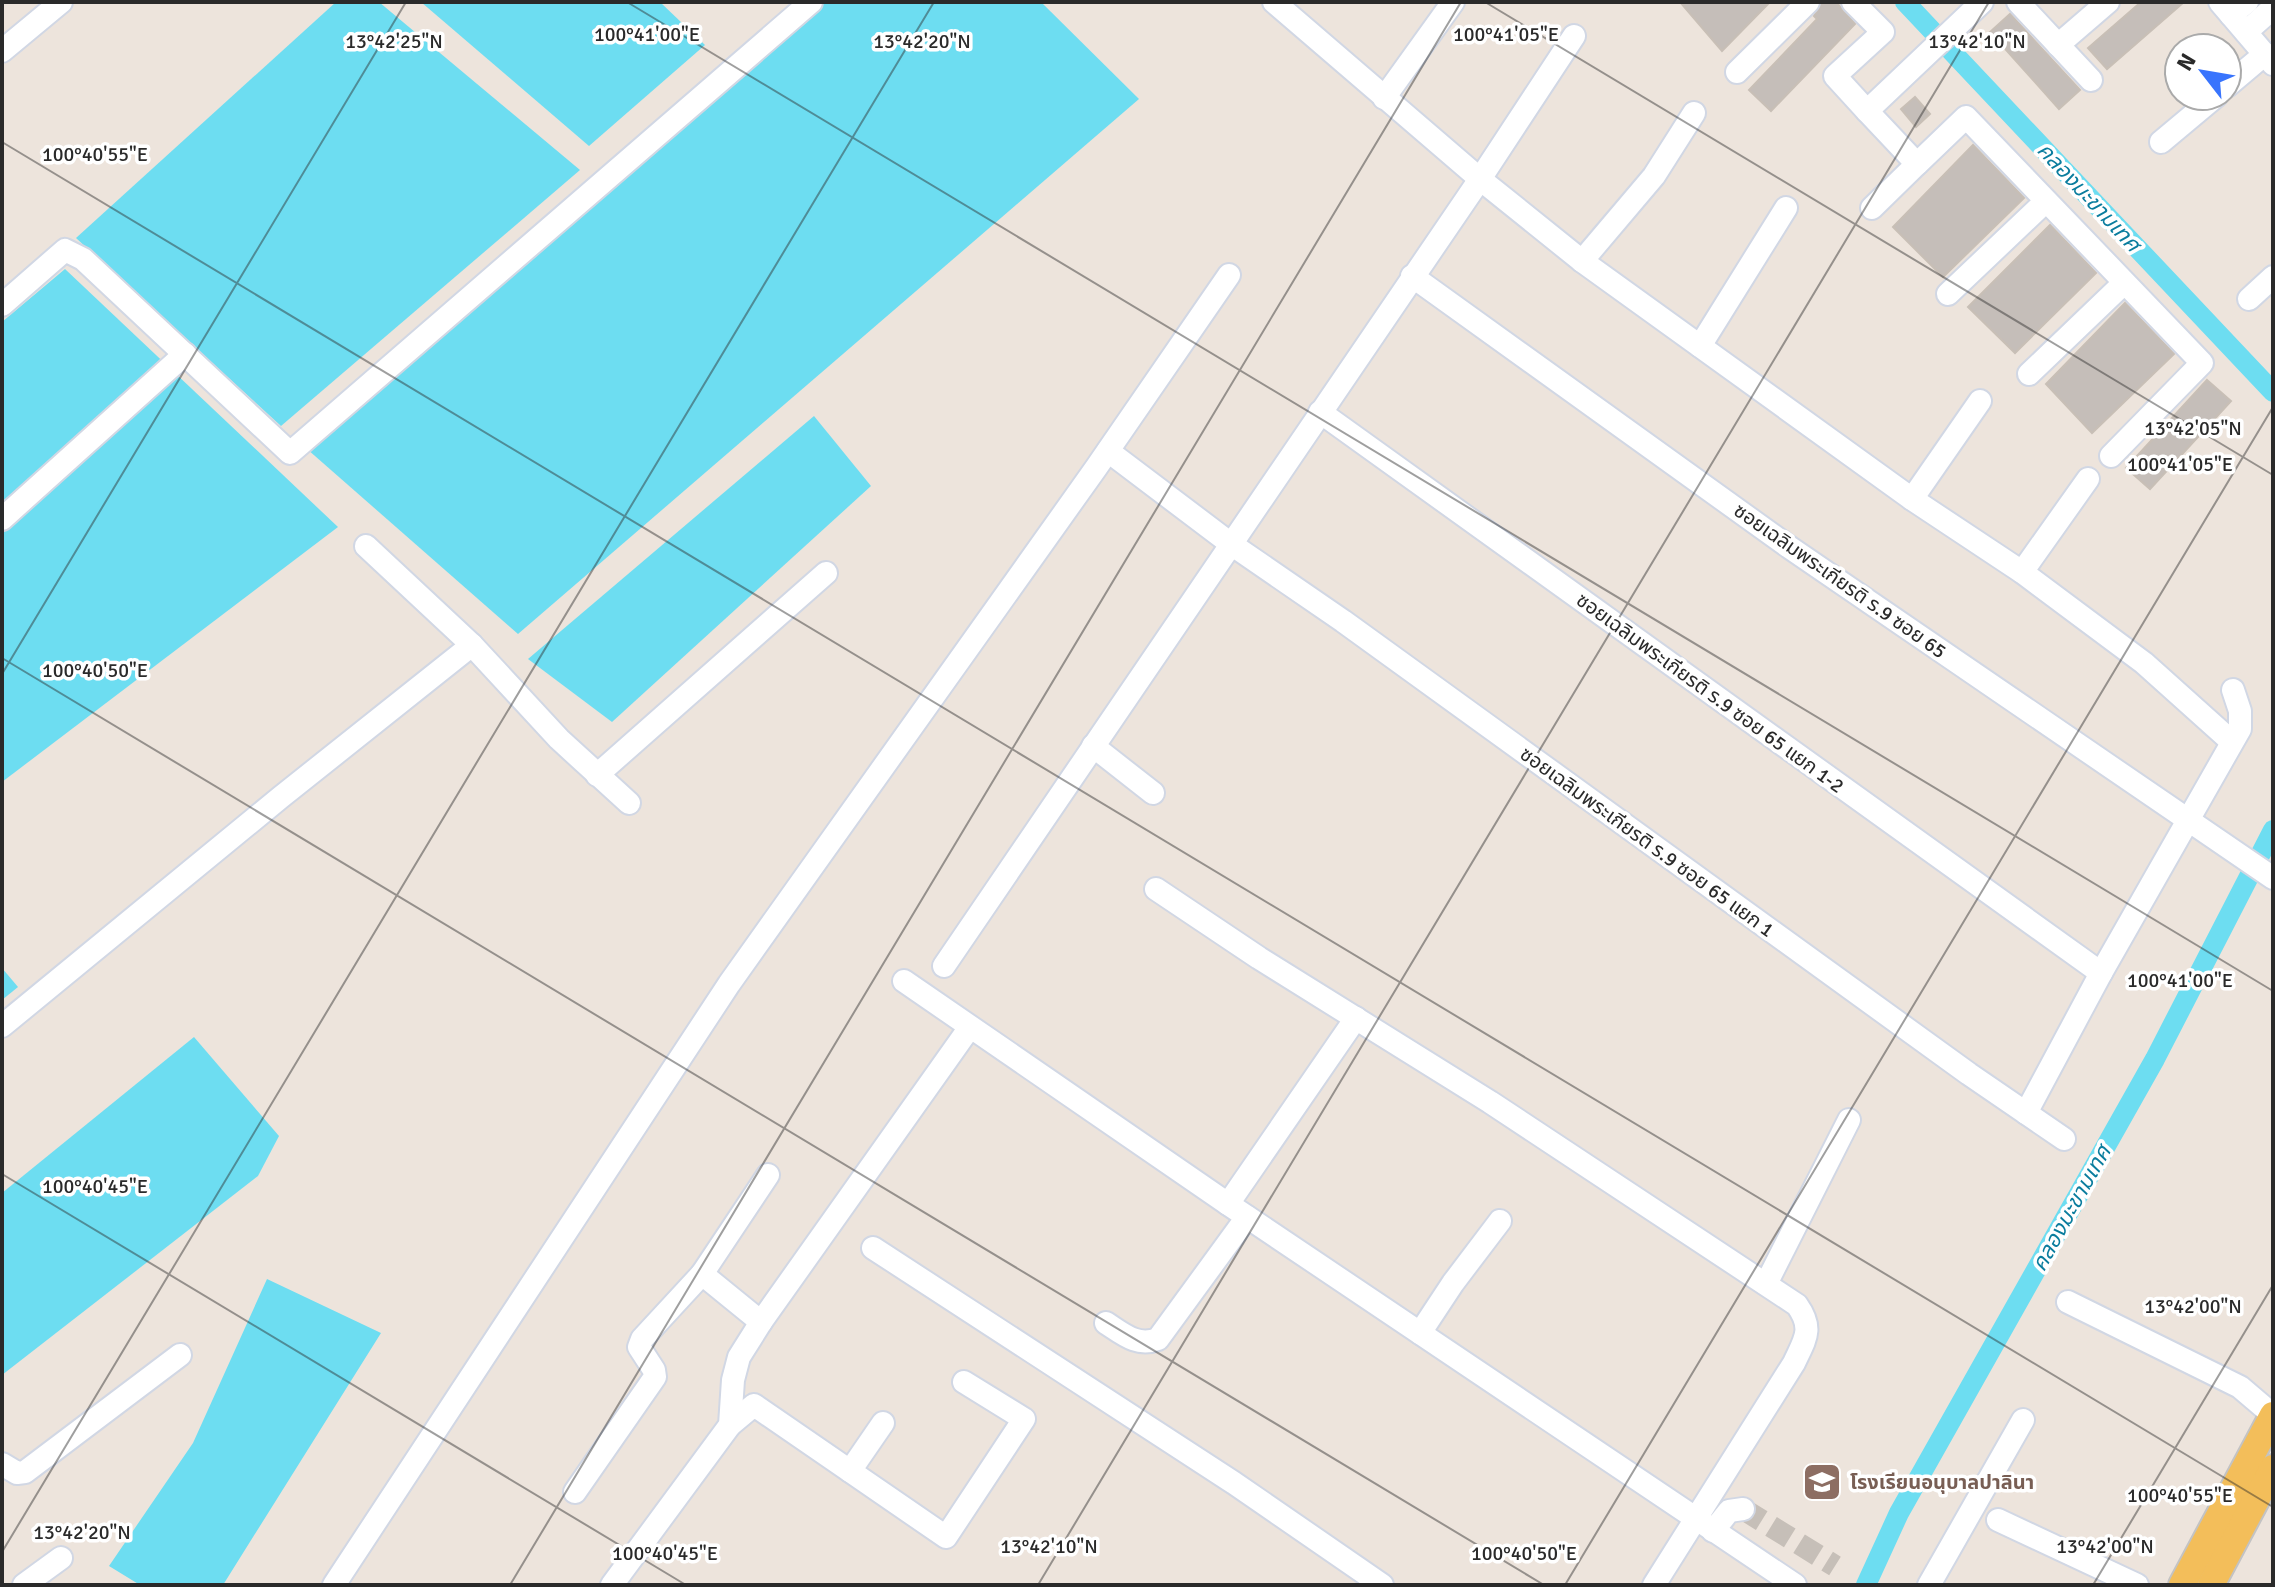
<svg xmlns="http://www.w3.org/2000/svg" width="2275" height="1587" font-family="Signika,'Noto Sans Thai',sans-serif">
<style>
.water{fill:#6dddf1}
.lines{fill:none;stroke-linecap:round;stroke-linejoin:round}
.canal{stroke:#6dddf1;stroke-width:20}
.building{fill:#c5beb9;stroke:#c8bfb6;stroke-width:2}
.minor-tunnel{stroke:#c6bfb8;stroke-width:22;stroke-dasharray:22 11;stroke-linecap:butt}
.minor-casing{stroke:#d1d7e4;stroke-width:26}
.major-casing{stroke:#c3c3c3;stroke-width:30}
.minor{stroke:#fff;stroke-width:22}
.major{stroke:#f3be5a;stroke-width:26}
.ticks{fill:none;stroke:#2a2a2a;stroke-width:2;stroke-opacity:0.45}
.labels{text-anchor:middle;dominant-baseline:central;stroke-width:7;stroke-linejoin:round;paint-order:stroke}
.street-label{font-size:20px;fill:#2a2a2a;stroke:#fff}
.education-label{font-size:20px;font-weight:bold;fill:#785e54;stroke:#fff;text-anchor:start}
.water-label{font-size:22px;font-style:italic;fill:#0b7d9e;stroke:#fff}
.ticks-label{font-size:20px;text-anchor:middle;fill:#2a2a2a;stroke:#fff;stroke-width:7;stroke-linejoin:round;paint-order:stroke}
</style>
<rect width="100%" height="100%" fill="#ede4dc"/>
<g class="water">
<path d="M336,2h43l201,168 -299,256 -205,-188z"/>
<path d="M421,2h239l45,43 -116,101z"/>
<path d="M821,2h220l98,97 -621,535 -211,-185z"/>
<path d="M65,269l273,258 -336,255v-460z"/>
<path d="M814,416l57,70 -259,236 -84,-63z"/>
<path d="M2,968l16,19 -16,13z"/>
<path d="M194,1037l85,99 -21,40 -256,199v-182z"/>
<path d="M267,1279l114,54 -158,252h-83l-31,-19 84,-123z"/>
</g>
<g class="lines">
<g class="canal">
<path d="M1905,2l368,390"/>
<path d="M1866,1585l33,-72 256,-454 118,-229"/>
</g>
</g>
<g class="building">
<path d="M1680,2h90l-48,49z"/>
<path d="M1822,2h14l19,22 -84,87 -22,-21 68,-71 -3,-3z"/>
<path d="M2141,2h43l-77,67 -19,-21z"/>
<path d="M2010,14l70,76 -21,19 -69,-77z"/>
<path d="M1915,97l15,17 -14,13 -15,-18z"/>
<path d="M1973,145l51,53 -81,79 -50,-50z"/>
<path d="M2050,225l46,48 -81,80 -47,-46z"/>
<path d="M2125,303l49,51 -82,79 -46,-49z"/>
<path d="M2207,380l24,21 -81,88 -24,-21z"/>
</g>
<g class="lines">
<path class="minor-tunnel" d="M1743,1509l92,57"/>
<defs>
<g id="minor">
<path d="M1274,2l206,177 102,82 330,238 110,73 122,91 87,78"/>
<path d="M1853,2l30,30 -48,44 32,35"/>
<path d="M1982,2l-115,109 50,53 49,-47 236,246 -91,93"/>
<path d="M2018,2l73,78"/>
<path d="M2220,2l53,62"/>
<path d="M2231,15l16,-13"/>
<path d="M2246,32l27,-24"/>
<path d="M2058,45l50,-43"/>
<path d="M2,51l59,-49"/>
<path d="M1737,72l71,-70"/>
<path d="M2227,86l38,-32"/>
<path d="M1384,98l69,-96"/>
<path d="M2161,142l55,-46"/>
<path d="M1872,208l45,-44"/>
<path d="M1582,261l72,-85 40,-63"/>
<path d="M1412,276l377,271 484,331"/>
<path d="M1948,294l98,-93"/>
<path d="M2249,299l24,-22"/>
<path d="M2,305l63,-55 18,9 207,194 521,-451"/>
<path d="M1700,346l86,-138"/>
<path d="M2029,374l95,-91"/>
<path d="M1320,412l781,561"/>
<path d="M1108,451l123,93 112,77 626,453 95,65"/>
<path d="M1912,499l68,-98"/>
<path d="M2,519l183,-165"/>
<path d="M366,546l106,99 87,94 70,64"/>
<path d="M2022,572l66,-93"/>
<path d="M1093,746l60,47"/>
<path d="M597,775l229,-202"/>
<path d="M1156,889l103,69 231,144 307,203c17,24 8,34 -3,58l-140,222"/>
<path d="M944,966l536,-787 94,-143"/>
<path d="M904,981l324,223 567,381"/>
<path d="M2,1026l279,-229 191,-152"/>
<path d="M2026,1113l75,-140 139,-244v-18l-7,-21"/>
<path d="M1228,1204l128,-186"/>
<path d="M873,1248l361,235 148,102"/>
<path d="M702,1274l59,48"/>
<path d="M1766,1284l83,-164"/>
<path d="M2068,1302l172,85 33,28"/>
<path d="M1106,1323c17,11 31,24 52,16l89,-122"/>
<path d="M1420,1333l33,-50 47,-62"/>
<path d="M730,1425l24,-20 192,132 78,-118 -60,-37"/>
<path d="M2,1464l15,9 8,-1 155,-117"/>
<path d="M850,1471l33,-48"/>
<path d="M575,1492l80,-115 -1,-7 -15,-23 3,-8 60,-65 66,-99"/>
<path d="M1998,1520l139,65"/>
<path d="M1713,1531l16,-20 14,-2"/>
<path d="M24,1585l37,-27"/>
<path d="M334,1585l395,-601 367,-516 133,-193"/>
<path d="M612,1585l118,-160 3,-45 6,-23 22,-35 209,-295"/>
<path d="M1929,1585l94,-165"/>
</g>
<g id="major">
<path d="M2182,1585l91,-170"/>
<path d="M2211,1585l62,-117"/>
</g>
</defs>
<use href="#minor" class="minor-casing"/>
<use href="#major" class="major-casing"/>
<use href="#minor" class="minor"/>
<use href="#major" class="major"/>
</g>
<path class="ticks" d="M627,2l1646,989M1485,2l788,473M2,142l2271,1365M2,658l1542,927M2,674l404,-672M2,1174l684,411M2,1552l932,-1550M510,1585l951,-1583M1038,1585l951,-1583M1565,1585l708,-1178M2093,1585l180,-300"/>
<defs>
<symbol id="school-square" viewBox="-11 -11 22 22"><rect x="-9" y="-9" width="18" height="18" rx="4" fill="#8d6e63" stroke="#fff"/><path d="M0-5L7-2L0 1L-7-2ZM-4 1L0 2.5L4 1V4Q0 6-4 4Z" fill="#fff"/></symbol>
</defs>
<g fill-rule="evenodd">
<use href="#school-square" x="1800" y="1460" width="44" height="44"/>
</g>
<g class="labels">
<g class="street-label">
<text transform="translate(1840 581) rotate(35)">ซอยเฉลิมพระเกียรติ ร.9 ซอย 65</text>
<text transform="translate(1710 693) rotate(36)">ซอยเฉลิมพระเกียรติ ร.9 ซอย 65 แยก 1-2</text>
<text transform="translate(1647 842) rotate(36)">ซอยเฉลิมพระเกียรติ ร.9 ซอย 65 แยก 1</text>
</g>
<g class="education-label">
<text x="1850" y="1482">โรงเรียนอนุบาลปาลินา</text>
</g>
<g class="water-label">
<text transform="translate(2089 197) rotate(47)">คลองมะขามเทศ</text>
<text transform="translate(2071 1208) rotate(-61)">คลองมะขามเทศ</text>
</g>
</g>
<g class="ticks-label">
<text x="647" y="41">100°41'00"E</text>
<text x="1506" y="41">100°41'05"E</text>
<text x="394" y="48">13°42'25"N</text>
<text x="922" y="48">13°42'20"N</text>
<text x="1977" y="48">13°42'10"N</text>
<text x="95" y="161">100°40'55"E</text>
<text x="2193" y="435">13°42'05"N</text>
<text x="2180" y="471">100°41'05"E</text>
<text x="95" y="677">100°40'50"E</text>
<text x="2180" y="987">100°41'00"E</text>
<text x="95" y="1193">100°40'45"E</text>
<text x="2193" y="1313">13°42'00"N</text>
<text x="2180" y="1502">100°40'55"E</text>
<text x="82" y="1539">13°42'20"N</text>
<text x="1049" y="1553">13°42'10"N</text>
<text x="2105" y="1553">13°42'00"N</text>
<text x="665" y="1560">100°40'45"E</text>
<text x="1524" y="1560">100°40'50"E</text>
</g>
<rect width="2275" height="1587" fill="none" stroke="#2a2a2a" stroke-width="8"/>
<g transform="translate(2203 72) rotate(301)"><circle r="38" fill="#ffffff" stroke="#aaaaaa" stroke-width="2"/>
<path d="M0-6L14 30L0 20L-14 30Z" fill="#3874fd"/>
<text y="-12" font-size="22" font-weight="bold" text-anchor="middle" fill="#2a2a2a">N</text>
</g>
</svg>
